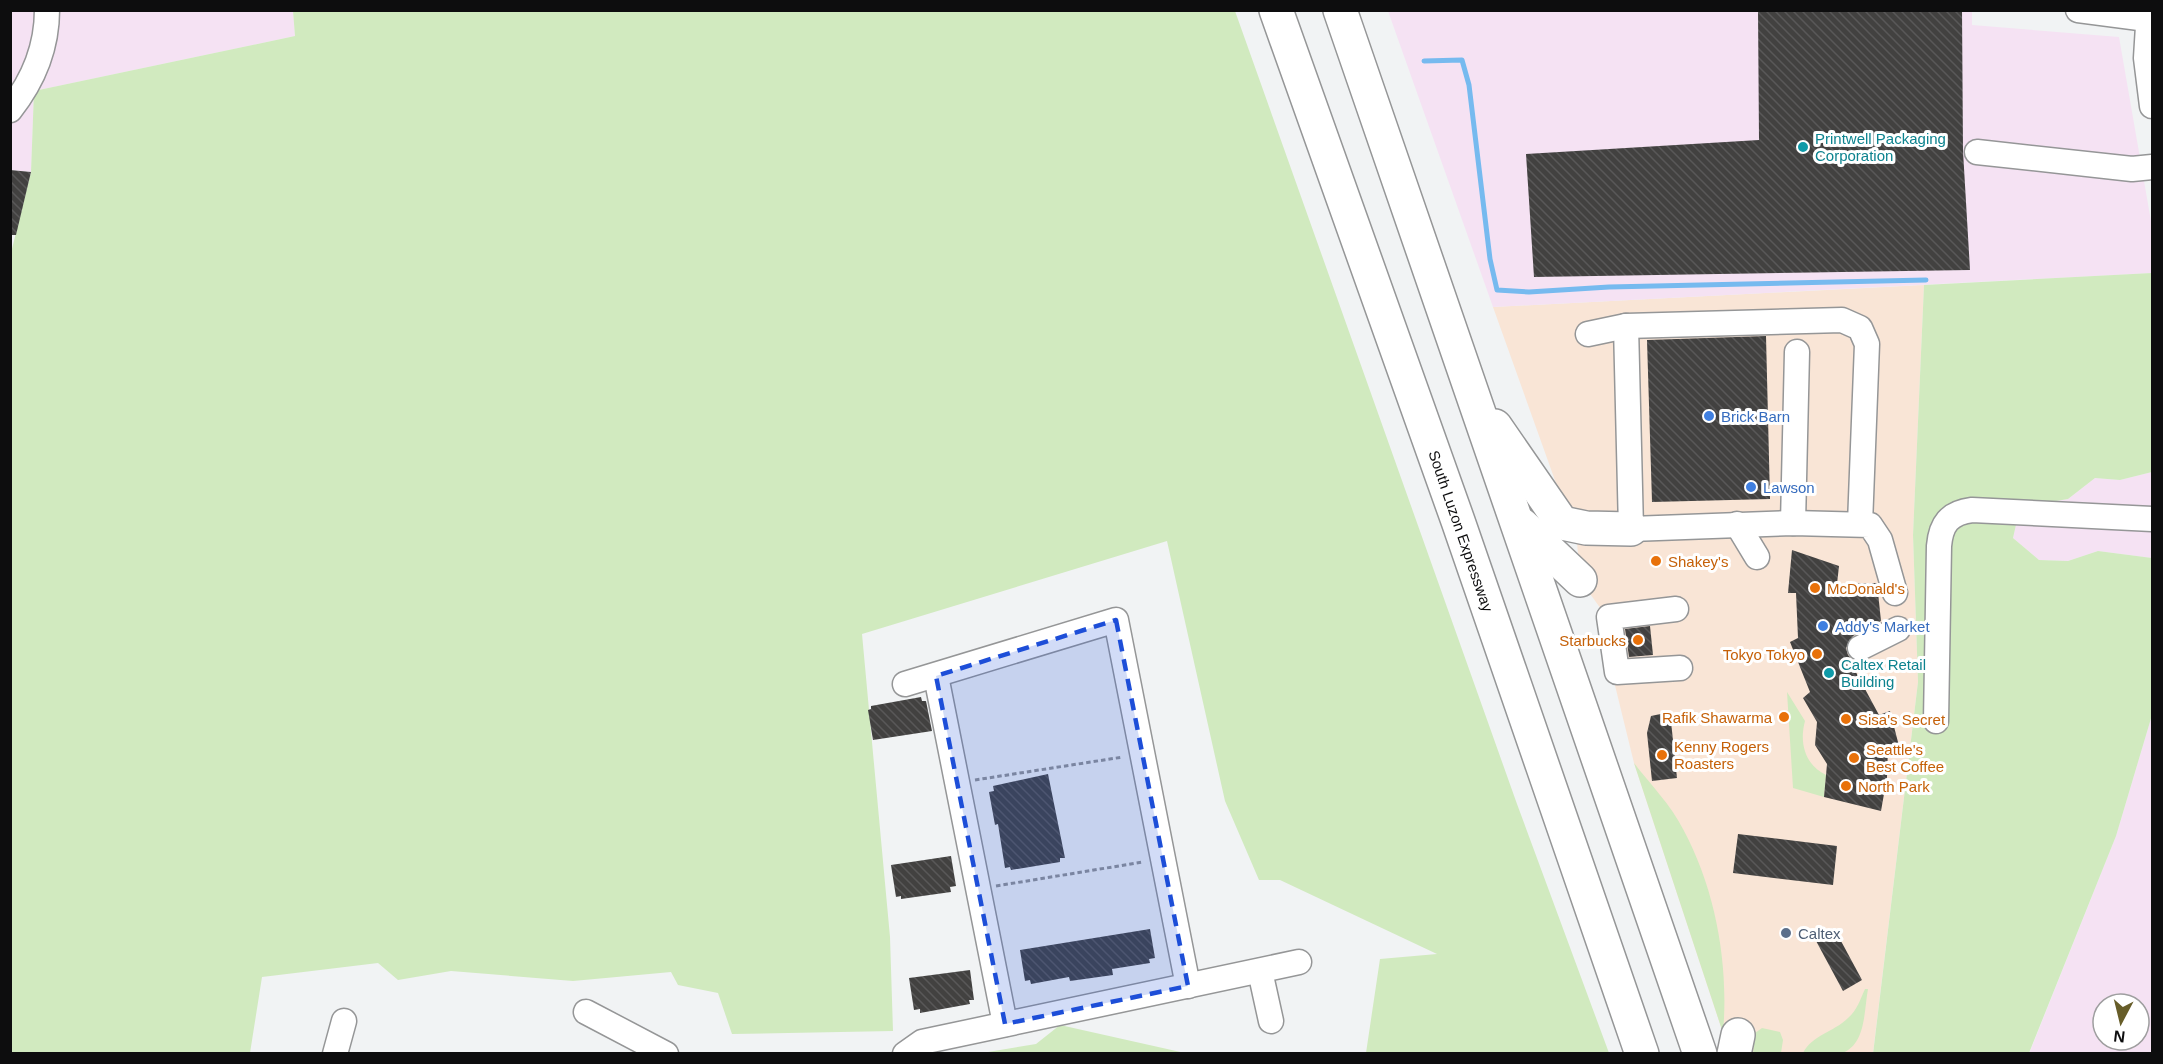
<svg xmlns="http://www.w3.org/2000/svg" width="2163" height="1064" font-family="Arial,sans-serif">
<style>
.commercial{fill:#f9e5d6}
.industrial{fill:#f5e2f3;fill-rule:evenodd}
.green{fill:#d1eabf}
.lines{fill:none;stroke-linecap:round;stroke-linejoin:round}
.stream{stroke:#76baef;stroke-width:5}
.building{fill:url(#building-back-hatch)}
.minor-casing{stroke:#959697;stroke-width:27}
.highway-casing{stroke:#959697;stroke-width:36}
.path{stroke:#929394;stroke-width:3;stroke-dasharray:4.5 3;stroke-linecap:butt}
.minor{stroke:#fff;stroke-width:24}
.highway{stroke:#fff;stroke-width:33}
.marked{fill:#1d4ed8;fill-opacity:0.2;stroke:#1d4ed8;stroke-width:4.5;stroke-dasharray:12 8;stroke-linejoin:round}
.culture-dot{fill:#0f9aa8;stroke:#fff;stroke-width:2}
.shop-dot{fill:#3f7fe0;stroke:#fff;stroke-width:2}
.food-dot{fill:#e8710a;stroke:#fff;stroke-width:2}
.service-dot{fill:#5c6f8a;stroke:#fff;stroke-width:2}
.labels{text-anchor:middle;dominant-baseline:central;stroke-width:6;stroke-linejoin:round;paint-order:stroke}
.culture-label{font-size:15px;fill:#0d838f;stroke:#fff;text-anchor:start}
.shop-label{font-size:15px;fill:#366cbe;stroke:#fff;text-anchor:start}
.street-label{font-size:15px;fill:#0d0d0e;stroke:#fff}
.food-label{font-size:15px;fill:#c56008;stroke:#fff;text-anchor:start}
.service-label{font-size:15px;fill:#4e5e75;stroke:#fff;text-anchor:start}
</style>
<defs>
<pattern id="building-back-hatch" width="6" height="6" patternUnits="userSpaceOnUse" patternTransform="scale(1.5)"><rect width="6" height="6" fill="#424140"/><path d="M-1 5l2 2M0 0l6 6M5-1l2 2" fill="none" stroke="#595858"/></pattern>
</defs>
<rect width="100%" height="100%" fill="#f1f3f4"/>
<path class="commercial" d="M1924,285l-11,250 5,147 -45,371h-140l-10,-20 -89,-270 -24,-98 -9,-56 -21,-29 -3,-38 -84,-235z"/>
<g class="industrial">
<path d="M1972,10v15l147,12 33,190v46l-659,34 -105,-296z"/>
<path d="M11,11h282l2,25 -261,55 -3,81 -20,-2z"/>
<path d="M2152,472v86l-54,-7 -30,10 -29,-1 -26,-22 7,-31 48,-8 27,-21 25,2z"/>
<path d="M2152,715v338l-123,1 87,-218zM2103,1004h36v36h-36z"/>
</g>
<g class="green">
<path d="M293,11h942l282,793 92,249h-243l14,-94 57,-5 -157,-74h-21l-34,-79 -58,-260 -305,93 28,303 3,94 -161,3 -14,-41 -40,-8 -7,-13 -98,9 -122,-10 -53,9 -20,-17 -116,14 -12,76 -239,1 -1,-797 21,-85 3,-81 261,-55z"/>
<path d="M2152,273v199l-32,8 -25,-2 -27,21 -48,8 -7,31 26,22 29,1 30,-10 54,7v157l-36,121 -87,217 -156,1 45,-372 -5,-147 11,-250z"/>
<path d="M1787,692l18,29c-6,22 0,44 21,54l-2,22 -31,-9z"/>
<path d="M1634,763c16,21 37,42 49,66 33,61 46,136 40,204z"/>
<path d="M1865,989h3c-4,21 -2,56 -26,64 -10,4 -28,1 -39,0 9,-18 31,-21 45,-35 9,-8 12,-18 17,-29z"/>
<path d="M1060,1025l125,28 -209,1 60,-10z"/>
<path d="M1762,1028l18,4 3,8 -2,13 -28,1 2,-21z"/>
</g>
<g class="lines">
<path class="stream" d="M1424,61l38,-1 7,25 21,174 7,31 32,2 80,-5 317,-7"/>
</g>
<g class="building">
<path d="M1758,10h204l1,141 7,119 -436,7 -8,-123 233,-14z"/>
<path d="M10,170l21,2 -15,63h-6z"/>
<path d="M1766,336l4,163 -118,3 -5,-162z"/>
<path d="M1792,550l47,16 -2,18 40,-1 4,38 -28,15 -7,12 2,7 6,6 -3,2 28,52 11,-4 9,35 -11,1 -1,30 -6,34 -57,-14 3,-33 -12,-19 2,-23 -14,-24 7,-6 -20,-50 8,-4 -2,-45h-8z"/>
<path d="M1650,626l3,29 -24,2 -4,-28z"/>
<path d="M921,697l1,4h4l6,30 -59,9 -5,-30 3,-1v-3z"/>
<path d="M1670,712l7,66 -25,3 -5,-48 4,-17z"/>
<path d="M1048,774l17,84h-5v4l-49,8 -1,-3 -5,1 -7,-44 -3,1 -6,-33 5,-1 -1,-5z"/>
<path d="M1738,834l99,12 -4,39 -100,-12z"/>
<path d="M951,856l5,30 -6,1 1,5 -50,7v-3l-5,1 -5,-32z"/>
<path d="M1834,928l28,52 -19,11 -28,-52z"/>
<path d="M1150,929l5,29 -6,1 1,4 -38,6 1,6 -43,6 -1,-4 -38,7 -1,-4 -5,1 -5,-31z"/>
<path d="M970,970l4,30h-5l1,4 -50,9v-4l-6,1 -5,-32z"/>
</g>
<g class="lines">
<defs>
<g id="minor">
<path d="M2078,10l69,9"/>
<path d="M2149,10l-3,48 6,48"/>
<path d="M10,110c23,-29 37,-63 37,-100"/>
<path d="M1977,152l155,17 20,-2"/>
<path d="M1626,326l5,203 162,-6 77,2 10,15 15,53"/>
<path d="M1588,334l38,-8 216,-6 18,8 7,16 -7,180"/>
<path d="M1793,523l4,-171"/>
<path d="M1737,524l20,33"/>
<path d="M1676,609l-67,8 8,55 63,-4"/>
<path d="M1860,648l38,-19"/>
<path d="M936,676l69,348"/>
<path d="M905,684l211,-64 72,366"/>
<path d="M1936,721l3,-175c2,-22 10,-33 33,-36l180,9"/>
<path d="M1260,971l11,50"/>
<path d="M586,1012l80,42"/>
<path d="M335,1054l9,-33"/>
<path d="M905,1054l17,-12 377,-80"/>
</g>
<g id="highway">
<path d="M1276,10l182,511 184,533"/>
<path d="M1340,10l360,1044"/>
<path d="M1495,426l67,97 24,5 45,1"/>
<path d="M1522,525l58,55"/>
<path d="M1734,1054l4,-19"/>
</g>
</defs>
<use href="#minor" class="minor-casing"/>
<use href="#highway" class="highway-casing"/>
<g class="path">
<path d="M975,780l148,-23"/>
<path d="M996,886l147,-24"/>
</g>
<use href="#minor" class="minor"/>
<use href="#highway" class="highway"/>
</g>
<path class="marked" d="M1116,620l72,366 -183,38 -69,-348z"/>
<g class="culture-dot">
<circle cx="1803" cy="147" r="6"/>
<circle cx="1829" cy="673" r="6"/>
</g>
<g class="shop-dot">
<circle cx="1709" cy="416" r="6"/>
<circle cx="1751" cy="487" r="6"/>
<circle cx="1823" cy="626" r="6"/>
</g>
<g class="food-dot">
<circle cx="1656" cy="561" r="6"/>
<circle cx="1815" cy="588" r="6"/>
<circle cx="1638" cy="640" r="6"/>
<circle cx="1817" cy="654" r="6"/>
<circle cx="1784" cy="717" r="6"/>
<circle cx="1846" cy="719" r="6"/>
<circle cx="1662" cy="755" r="6"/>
<circle cx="1854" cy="758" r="6"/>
<circle cx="1846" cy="786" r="6"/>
</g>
<circle class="service-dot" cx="1786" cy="933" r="6"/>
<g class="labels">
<g class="culture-label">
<text x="1815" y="138">Printwell Packaging<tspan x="1815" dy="17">Corporation</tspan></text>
<text x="1841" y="664">Caltex Retail<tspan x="1841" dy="17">Building</tspan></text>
</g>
<g class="shop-label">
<text x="1721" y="416">Brick Barn</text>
<text x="1763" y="487">Lawson</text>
<text x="1835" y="626">Addy's Market</text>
</g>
<g class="street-label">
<text transform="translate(1461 531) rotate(71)">South Luzon Expressway</text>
</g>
<g class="food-label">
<text x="1668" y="561">Shakey's</text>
<text x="1827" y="588">McDonald's</text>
<text x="1626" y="640" text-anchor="end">Starbucks</text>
<text x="1805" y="654" text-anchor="end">Tokyo Tokyo</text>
<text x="1772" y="717" text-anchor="end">Rafik Shawarma</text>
<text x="1858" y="719">Sisa's Secret</text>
<text x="1674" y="746">Kenny Rogers<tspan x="1674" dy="17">Roasters</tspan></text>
<text x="1866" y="749">Seattle's<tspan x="1866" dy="17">Best Coffee</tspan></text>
<text x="1858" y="786">North Park</text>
</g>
<g class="service-label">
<text x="1798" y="933">Caltex</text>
</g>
</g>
<rect width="2163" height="1064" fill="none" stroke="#0d0d0e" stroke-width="24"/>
<g transform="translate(2121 1022) rotate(187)"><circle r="28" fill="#ffffff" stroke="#9e9e9f" stroke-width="1.5"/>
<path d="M0-4.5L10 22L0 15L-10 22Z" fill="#675d29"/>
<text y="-9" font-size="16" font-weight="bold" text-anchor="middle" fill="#0d0d0e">N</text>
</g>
</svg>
